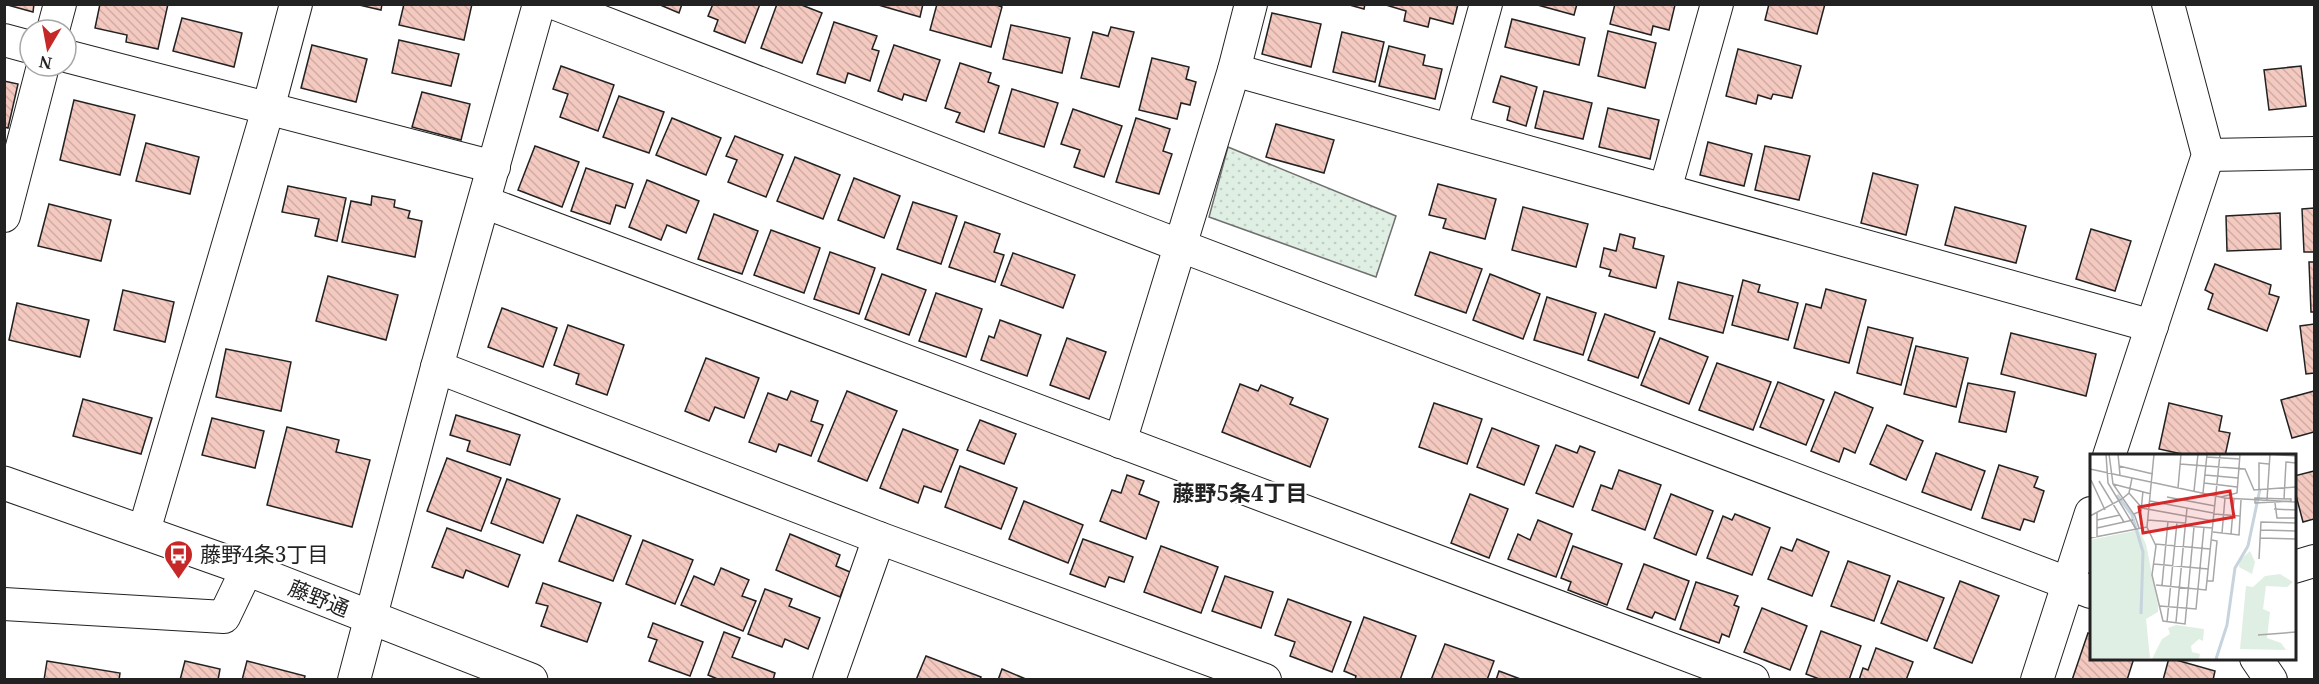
<svg xmlns="http://www.w3.org/2000/svg" width="2319" height="684" font-family="'Noto Serif','Noto Sans JP',serif">
<style>
.green{fill:url(#green-dots);stroke:#6f6f6f;stroke-width:1.5}
.building{fill:url(#building-back-hatch);stroke:#222;stroke-width:1.5}
.lines{fill:none;stroke-linecap:round;stroke-linejoin:round}
.street-casing{stroke:#222;stroke-width:34}
.secondary-casing{stroke:#222;stroke-width:35}
.street{stroke:#fff;stroke-width:32}
.secondary{stroke:#fff;stroke-width:33}
.labels{text-anchor:middle;dominant-baseline:central;stroke-width:4.5;stroke-linejoin:round;paint-order:stroke}
.poi-label{font-size:21px;fill:#222;stroke:#fff;text-anchor:start}
.street-label{font-size:21px;fill:#222;stroke:#fff}
.neighbourhood-label{font-size:22px;font-weight:bold;fill:#222;stroke:#fff}
.inset-river{fill:none;stroke:#c7d3dd;stroke-width:3}
.inset-road{fill:none;stroke:#a7a7a7;stroke-width:1.5}
.view{fill:#d62828;fill-opacity:0.15;stroke:#d62828;stroke-width:3}
.inset-edge{fill:none;stroke:#222;stroke-width:3}
</style>
<defs>
<pattern id="green-dots" width="8" height="8" patternUnits="userSpaceOnUse" patternTransform="scale(1.5)"><rect width="8" height="8" fill="#e0efe3"/><path d="M2 2h.1M6 6h.1" fill="none" stroke="#c0cdc2" stroke-width="1.8" stroke-linecap="round"/></pattern>
<pattern id="building-back-hatch" width="6" height="6" patternUnits="userSpaceOnUse" patternTransform="scale(1.5)"><rect width="6" height="6" fill="#f3c9c0"/><path d="M-1 5l2 2M0 0l6 6M5-1l2 2" fill="none" stroke="#d0aca5"/></pattern>
</defs>
<rect width="100%" height="100%" fill="#fff"/>
<path class="green" d="M1228,147l168,69 -20,61 -167,-60z"/>
<g class="building">
<path d="M4,4h30l-1,8z"/>
<path d="M100,4h68l-10,45 -32,-7 1,-7 -32,-7z"/>
<path d="M355,4h27l-1,6z"/>
<path d="M404,4h68l-8,36 -65,-15z"/>
<path d="M658,4h24l-3,9z"/>
<path d="M713,4h47l-15,39 -31,-12 4,-11 -10,-4z"/>
<path d="M777,4h22l23,9 -20,50 -41,-15z"/>
<path d="M875,4h48l-3,13z"/>
<path d="M937,4h57l8,3 -11,40 -61,-17z"/>
<path d="M1346,4h19l-1,5z"/>
<path d="M1458,4l-5,20 -23,-6 -2,9 -24,-6 2,-10 -20,-6z"/>
<path d="M1534,4h43l-3,11z"/>
<path d="M1615,4h60v1l-6,25 -16,-4 -2,9 -41,-11z"/>
<path d="M1769,4h56l-8,30 -52,-14z"/>
<path d="M1272,13l49,11 -10,43 -49,-13z"/>
<path d="M182,18l60,15 -8,34 -61,-16z"/>
<path d="M1512,19l73,19 -6,27 -74,-18z"/>
<path d="M834,22l43,14 -5,13 7,2 -9,30 -22,-8 -3,10 -28,-9z"/>
<path d="M1011,25l59,13 -8,35 -59,-14z"/>
<path d="M1111,27l23,5 -15,55 -38,-9 12,-46 15,4z"/>
<path d="M1608,31l48,12 -11,45 -47,-12z"/>
<path d="M1342,32l42,10 -9,40 -42,-10z"/>
<path d="M399,40l60,14 -8,32 -59,-13z"/>
<path d="M312,45l55,14 -11,43 -55,-14z"/>
<path d="M894,45l46,15 -14,41 -22,-7 -2,6 -24,-9z"/>
<path d="M1389,46l36,9 -2,10 19,4 -7,30 -56,-13z"/>
<path d="M1738,49l63,17 -9,32 -19,-4 -2,5 -13,-4 -2,9 -30,-8z"/>
<path d="M1152,58l37,9 -3,12 10,3 -6,23 -9,-2 -4,16 -38,-9z"/>
<path d="M960,63l31,10 -3,9 11,4 -15,46 -28,-10 4,-9 -15,-5z"/>
<path d="M561,66l53,19 -16,46 -38,-14 8,-23 -15,-5z"/>
<path d="M2301,66l5,40 -37,4 -5,-40z"/>
<path d="M1501,76l36,11 -11,39 -19,-6 3,-13 -17,-5z"/>
<path d="M4,81l14,3 -10,44 -4,-1z"/>
<path d="M1012,89l46,14 -14,44 -45,-14z"/>
<path d="M1544,91l48,12 -9,36 -48,-11z"/>
<path d="M422,92l48,12 -9,36 -49,-13z"/>
<path d="M619,96l45,16 -15,41 -46,-16z"/>
<path d="M74,100l61,15 -15,60 -60,-15z"/>
<path d="M1608,108l51,12 -9,39 -51,-12z"/>
<path d="M1073,109l49,17 -18,51 -30,-10 6,-17 -19,-6z"/>
<path d="M672,118l49,20 -15,37 -50,-20z"/>
<path d="M1136,118l34,11 -7,22 9,3 -13,40 -43,-12z"/>
<path d="M1276,124l58,16 -10,33 -58,-16z"/>
<path d="M735,136l48,19 -17,42 -38,-15 9,-22 -11,-4z"/>
<path d="M1708,142l44,12 -8,32 -44,-11z"/>
<path d="M146,143l53,14 -9,37 -54,-13z"/>
<path d="M535,146l44,16 -17,45 -44,-17z"/>
<path d="M1765,146l45,10 -11,44 -44,-10z"/>
<path d="M795,157l45,18 -17,44 -46,-18z"/>
<path d="M586,168l47,16 -8,24 -9,-3 -6,19 -39,-13z"/>
<path d="M1873,173l45,12 -12,50 -45,-12z"/>
<path d="M854,178l46,18 -16,42 -46,-18z"/>
<path d="M647,180l52,21 -13,32 -19,-8 -6,15 -32,-13z"/>
<path d="M1438,184l58,15 -11,40 -42,-11 3,-9 -17,-4z"/>
<path d="M288,186l58,12 -9,43 -22,-5 4,-17 -37,-7z"/>
<path d="M372,196l23,4 -1,7 16,4 -2,7 14,3 -7,36 -73,-15 9,-41 20,4z"/>
<path d="M913,202l44,14 -16,48 -44,-15z"/>
<path d="M49,204l62,16 -10,41 -63,-15z"/>
<path d="M1523,207l65,17 -12,43 -64,-17z"/>
<path d="M1955,207l71,19 -10,37 -71,-18z"/>
<path d="M2314,208v44h-10l-2,-43z"/>
<path d="M2280,213l1,36 -54,2 -1,-35z"/>
<path d="M714,214l44,17 -16,43 -44,-15z"/>
<path d="M965,222l35,12 -6,18 10,3 -9,27 -46,-15z"/>
<path d="M2091,229l40,12 -16,50 -39,-12z"/>
<path d="M771,230l49,18 -16,45 -50,-18z"/>
<path d="M1620,234l15,4 -2,10 31,8 -8,32 -47,-12 2,-6 -11,-3 4,-19 12,3z"/>
<path d="M830,252l45,16 -16,46 -45,-15z"/>
<path d="M1430,252l52,17 -16,44 -51,-18z"/>
<path d="M1013,253l62,22 -12,33 -62,-23z"/>
<path d="M2309,262h5v50h-3z"/>
<path d="M2215,264l56,21 -2,9 10,3 -12,34 -59,-22 5,-15 -8,-4z"/>
<path d="M882,274l44,16 -17,45 -44,-16z"/>
<path d="M1490,274l50,20 -17,45 -50,-19z"/>
<path d="M328,276l70,19 -12,45 -70,-19z"/>
<path d="M1743,280l17,5 -2,7 40,11 -10,37 -56,-15z"/>
<path d="M1678,282l55,14 -10,37 -54,-14z"/>
<path d="M1826,289l40,11 -17,63 -55,-15 12,-44 15,4z"/>
<path d="M123,290l51,12 -9,40 -51,-12z"/>
<path d="M936,293l46,16 -16,48 -47,-16z"/>
<path d="M1547,297l49,16 -13,42 -49,-15z"/>
<path d="M17,303l72,17 -9,37 -71,-17z"/>
<path d="M502,308l55,20 -14,39 -55,-20z"/>
<path d="M1605,314l50,18 -17,46 -50,-18z"/>
<path d="M1000,320l41,15 -14,41 -46,-16 8,-24 5,2z"/>
<path d="M2314,324v49l-8,1 -6,-48z"/>
<path d="M568,325l56,20 -17,50 -31,-11 3,-10 -25,-9z"/>
<path d="M1868,327l45,11 -12,47 -44,-12z"/>
<path d="M2011,333l85,21 -10,42 -85,-22z"/>
<path d="M1067,338l39,14 -17,47 -39,-14z"/>
<path d="M1660,338l48,19 -19,47 -48,-19z"/>
<path d="M1916,346l52,12 -12,49 -52,-13z"/>
<path d="M226,349l65,13 -10,49 -65,-14z"/>
<path d="M706,358l53,20 -15,40 -29,-11 -6,14 -24,-10z"/>
<path d="M1717,363l54,19 -18,48 -54,-20z"/>
<path d="M1778,382l46,18 -18,45 -46,-18z"/>
<path d="M1968,383l47,9 -9,40 -47,-10z"/>
<path d="M1240,384l18,7 3,-6 32,13 -3,6 38,15 -18,48 -88,-35z"/>
<path d="M791,391l27,10 -7,20 12,4 -12,31 -32,-12 -3,8 -27,-10 19,-49 19,7z"/>
<path d="M847,391l50,20 -30,70 -49,-20z"/>
<path d="M2314,391v41l-22,6 -11,-38z"/>
<path d="M1835,392l38,16 -18,45 -11,-5 -5,14 -28,-11z"/>
<path d="M83,399l69,19 -11,36 -68,-18z"/>
<path d="M1434,403l48,16 -15,45 -48,-17z"/>
<path d="M2169,403l53,13 -3,15 11,2 -5,23h-34l-32,-7z"/>
<path d="M456,415l64,20 -10,30 -43,-14 3,-10 -20,-6z"/>
<path d="M212,418l52,13 -9,37 -53,-13z"/>
<path d="M980,420l36,14 -12,30 -37,-14z"/>
<path d="M1887,425l36,16 -17,39 -36,-16z"/>
<path d="M287,427l52,13 -3,12 34,8 -18,67 -85,-22z"/>
<path d="M1492,428l47,18 -15,39 -47,-18z"/>
<path d="M903,429l55,21 -17,42 -17,-6 -6,17 -38,-15z"/>
<path d="M1556,445l21,8 3,-7 15,6 -22,55 -37,-14z"/>
<path d="M1936,453l49,18 -14,39 -49,-18z"/>
<path d="M447,458l54,20 -20,53 -54,-20z"/>
<path d="M1999,465l39,12 -4,10 10,4 -10,31 -10,-3 -4,11 -38,-12z"/>
<path d="M960,466l57,22 -16,41 -56,-22z"/>
<path d="M1619,470l42,15 -16,45 -53,-20 9,-25 11,4z"/>
<path d="M2314,471v48l-11,3 -9,-34v-12z"/>
<path d="M1127,475l17,6 -5,13 20,8 -13,37 -46,-18 12,-31 9,3z"/>
<path d="M507,479l53,20 -17,44 -52,-20z"/>
<path d="M1470,494l38,15 -19,49 -38,-15z"/>
<path d="M1671,494l42,17 -17,44 -42,-17z"/>
<path d="M1024,501l59,24 -15,38 -59,-24z"/>
<path d="M1735,514l35,14 -18,47 -45,-17 16,-42 9,4z"/>
<path d="M577,515l54,21 -18,45 -54,-20z"/>
<path d="M1538,520l34,14 -16,43 -48,-18 10,-25 12,6z"/>
<path d="M447,528l73,27 -12,32 -42,-17 -3,8 -31,-11z"/>
<path d="M790,534l50,21 -4,11 14,6 -10,25 -64,-27z"/>
<path d="M1083,539l50,18 -9,25 -15,-5 -4,10 -35,-13z"/>
<path d="M1797,539l32,13 -17,44 -44,-17 13,-32 11,4z"/>
<path d="M643,540l50,20 -18,44 -49,-20z"/>
<path d="M1161,546l57,21 -17,46 -57,-21z"/>
<path d="M1573,546l49,18 -15,41 -39,-15 3,-8 -10,-4z"/>
<path d="M1848,561l42,15 -16,45 -43,-15z"/>
<path d="M1644,564l45,17 -14,39 -20,-8 -3,6 -25,-9z"/>
<path d="M721,568l28,12 -7,16 14,5 -13,30 -62,-26 13,-29 20,9z"/>
<path d="M1225,576l48,16 -12,36 -49,-17z"/>
<path d="M1898,581l46,17 -17,43 -46,-18z"/>
<path d="M1960,581l39,15 -27,67 -38,-15z"/>
<path d="M1696,582l42,14 -4,9 5,2 -10,30 -7,-3 -3,9 -39,-14z"/>
<path d="M543,583l58,20 -14,39 -46,-16 7,-20 -12,-3z"/>
<path d="M765,589l27,10 -3,7 31,12 -12,31 -23,-10 -3,8 -34,-13z"/>
<path d="M1288,599l63,23 -19,50 -42,-16 5,-14 -20,-7z"/>
<path d="M1762,608l45,18 -17,44 -46,-18z"/>
<path d="M1364,617l52,19 -16,44h-45l1,-4 -12,-5z"/>
<path d="M653,623l50,19 -13,34 -41,-15 8,-21 -9,-3z"/>
<path d="M1821,631l40,15 -12,34h-27l-16,-6z"/>
<path d="M724,632l16,6 -8,19 43,16 -2,7h-53l-12,-5z"/>
<path d="M2088,633l3,1v24h43l-7,22h-55z"/>
<path d="M1445,644l49,17 -7,19h-56z"/>
<path d="M1876,648l37,14 -7,18h-47l4,-12 5,2z"/>
<path d="M926,656l55,21 -1,3h-64z"/>
<path d="M2169,658l46,13 -2,9h-50z"/>
<path d="M47,661l73,12 -1,7h-75z"/>
<path d="M185,661l35,8 -2,11h-38z"/>
<path d="M247,661l58,15 -1,4h-62z"/>
<path d="M1002,669l26,11h-30z"/>
<path d="M1499,671l24,9h-27z"/>
</g>
<g class="lines">
<defs>
<g id="street">
<path d="M556,4l625,242 910,346"/>
<path d="M53,30l7,-26"/>
<path d="M4,40l26,7"/>
<path d="M66,56l428,111"/>
<path d="M1234,70l918,256"/>
<path d="M1451,130l35,-126"/>
<path d="M2208,155l106,-2"/>
<path d="M1665,190l52,-186"/>
<path d="M484,202l1269,478"/>
<path d="M4,216l39,-150"/>
<path d="M437,367l442,171 386,142"/>
<path d="M1120,442l114,-372 17,-66"/>
<path d="M2109,456l99,-301 -40,-151"/>
<path d="M144,531l124,-422 28,-105"/>
<path d="M2294,567l20,-6"/>
<path d="M4,604l220,13 23,-48"/>
<path d="M2256,658l15,22"/>
<path d="M354,680l83,-313 102,-363"/>
<path d="M829,680l50,-142"/>
<path d="M2037,680l54,-167"/>
</g>
<path id="secondary" d="M4,483l243,86 284,111"/>
</defs>
<use href="#street" class="street-casing"/>
<use href="#secondary" class="secondary-casing"/>
<use href="#street" class="street"/>
<use href="#secondary" class="secondary"/>
</g>
<defs>
<symbol id="bus-pin" viewBox="-11 -11 22 30"><path d="M0 17L-7.5 6A9.5 9.5 0 1 1 7.5 6Z" fill="#c62828" stroke="#fff"/><path d="M-5-6H5V4H4V6H2V4H-2V6H-4V4H-5ZM-3.5-4V0h7V-4ZM-3.5 1.2v1.5H-2V1.2ZM2 1.2v1.5H3.5V1.2Z" fill="#fff"/></symbol>
</defs>
<g fill-rule="evenodd">
<use href="#bus-pin" x="162" y="538" width="33" height="45"/>
</g>
<g class="labels">
<g class="poi-label">
<text x="200" y="554">藤野4条3丁目</text>
</g>
<g class="street-label">
<text transform="translate(319 598) rotate(22)">藤野通</text>
</g>
<g class="neighbourhood-label">
<text x="1240" y="492">藤野5条4丁目</text>
</g>
</g>
<g transform="translate(2090 454)">
<rect width="206" height="206" fill="#fff"/>
<path d="M49,76l7,14 12,62v6l-12,7 4,39 -60,1v-119zM160,97l5,11 -3,12 -13,-7 1,-7zM190,120l13,8 -6,5 -21,-1 -3,23 7,3 -3,26 14,5 5,7 -46,-1 6,-63 7,1 12,-11zM86,171l28,4 -1,12 -4,-2 -8,7 1,6 8,2 -1,5h-47l10,-20 8,-5 -2,-6z" fill="#e0efe3"/>
<path class="inset-river" d="M27,41l15,20 11,37 -2,62M158,92l12,-57M126,205l11,-34 8,-57 13,-22"/>
<path class="inset-road" d="M16,0l2,29 28,46M19,0l4,30 22,32 4,12M28,0l2,21M64,0l-7,73 9,19 -4,29 11,46 22,3 9,-97M180,0l26,2M116,3l34,2M90,10l65,5 9,21 42,-3M29,12l34,8M0,15l135,29 71,4M115,21l33,3M1,26l14,30M9,27l25,41M114,29l33,4M23,30l38,10M88,34l3,-34M169,35v-26l10,1M104,37l4,-37M39,39l13,15 71,13M113,39l4,-39M77,43l48,9M131,43l16,-4 3,-39M165,44l36,1v2l-36,2zM194,45l2,-37 10,1M177,46l3,-46M60,47l63,12M185,49l2,15h19M184,55l22,1M7,59v24M44,60l7,-3 2,-20M124,60l26,2M0,62l32,-17 7,-6 3,-15M7,66l23,-5M58,66l37,3M95,72l28,2M7,74l36,-8M171,76l35,1M123,78l26,3 2,-35M132,79l3,-35M141,80l3,-35M0,84l57,-11M170,84l36,1M65,90l55,5M169,105l2,-37 35,1M64,110l54,5M117,127h6l4,-40 -5,-1M66,131l50,5 14,-136M72,131l6,-64M70,152l36,3 8,-82M77,168l10,-100M86,168l11,-114M168,181l38,-3"/>
<path class="view" d="M140,37l4,26 -91,16 -4,-26z"/>
<rect width="206" height="206" class="inset-edge"/>
</g>
<rect width="2319" height="684" fill="none" stroke="#222222" stroke-width="12"/>
<g transform="translate(48 48) rotate(190)"><circle r="28" fill="#ffffff" stroke="#a7a7a7" stroke-width="1.5"/>
<path d="M0-4.5L10 22L0 15L-10 22Z" fill="#c62828"/>
<text y="-9" font-size="16" font-weight="bold" text-anchor="middle" fill="#222222">N</text>
</g>
</svg>
